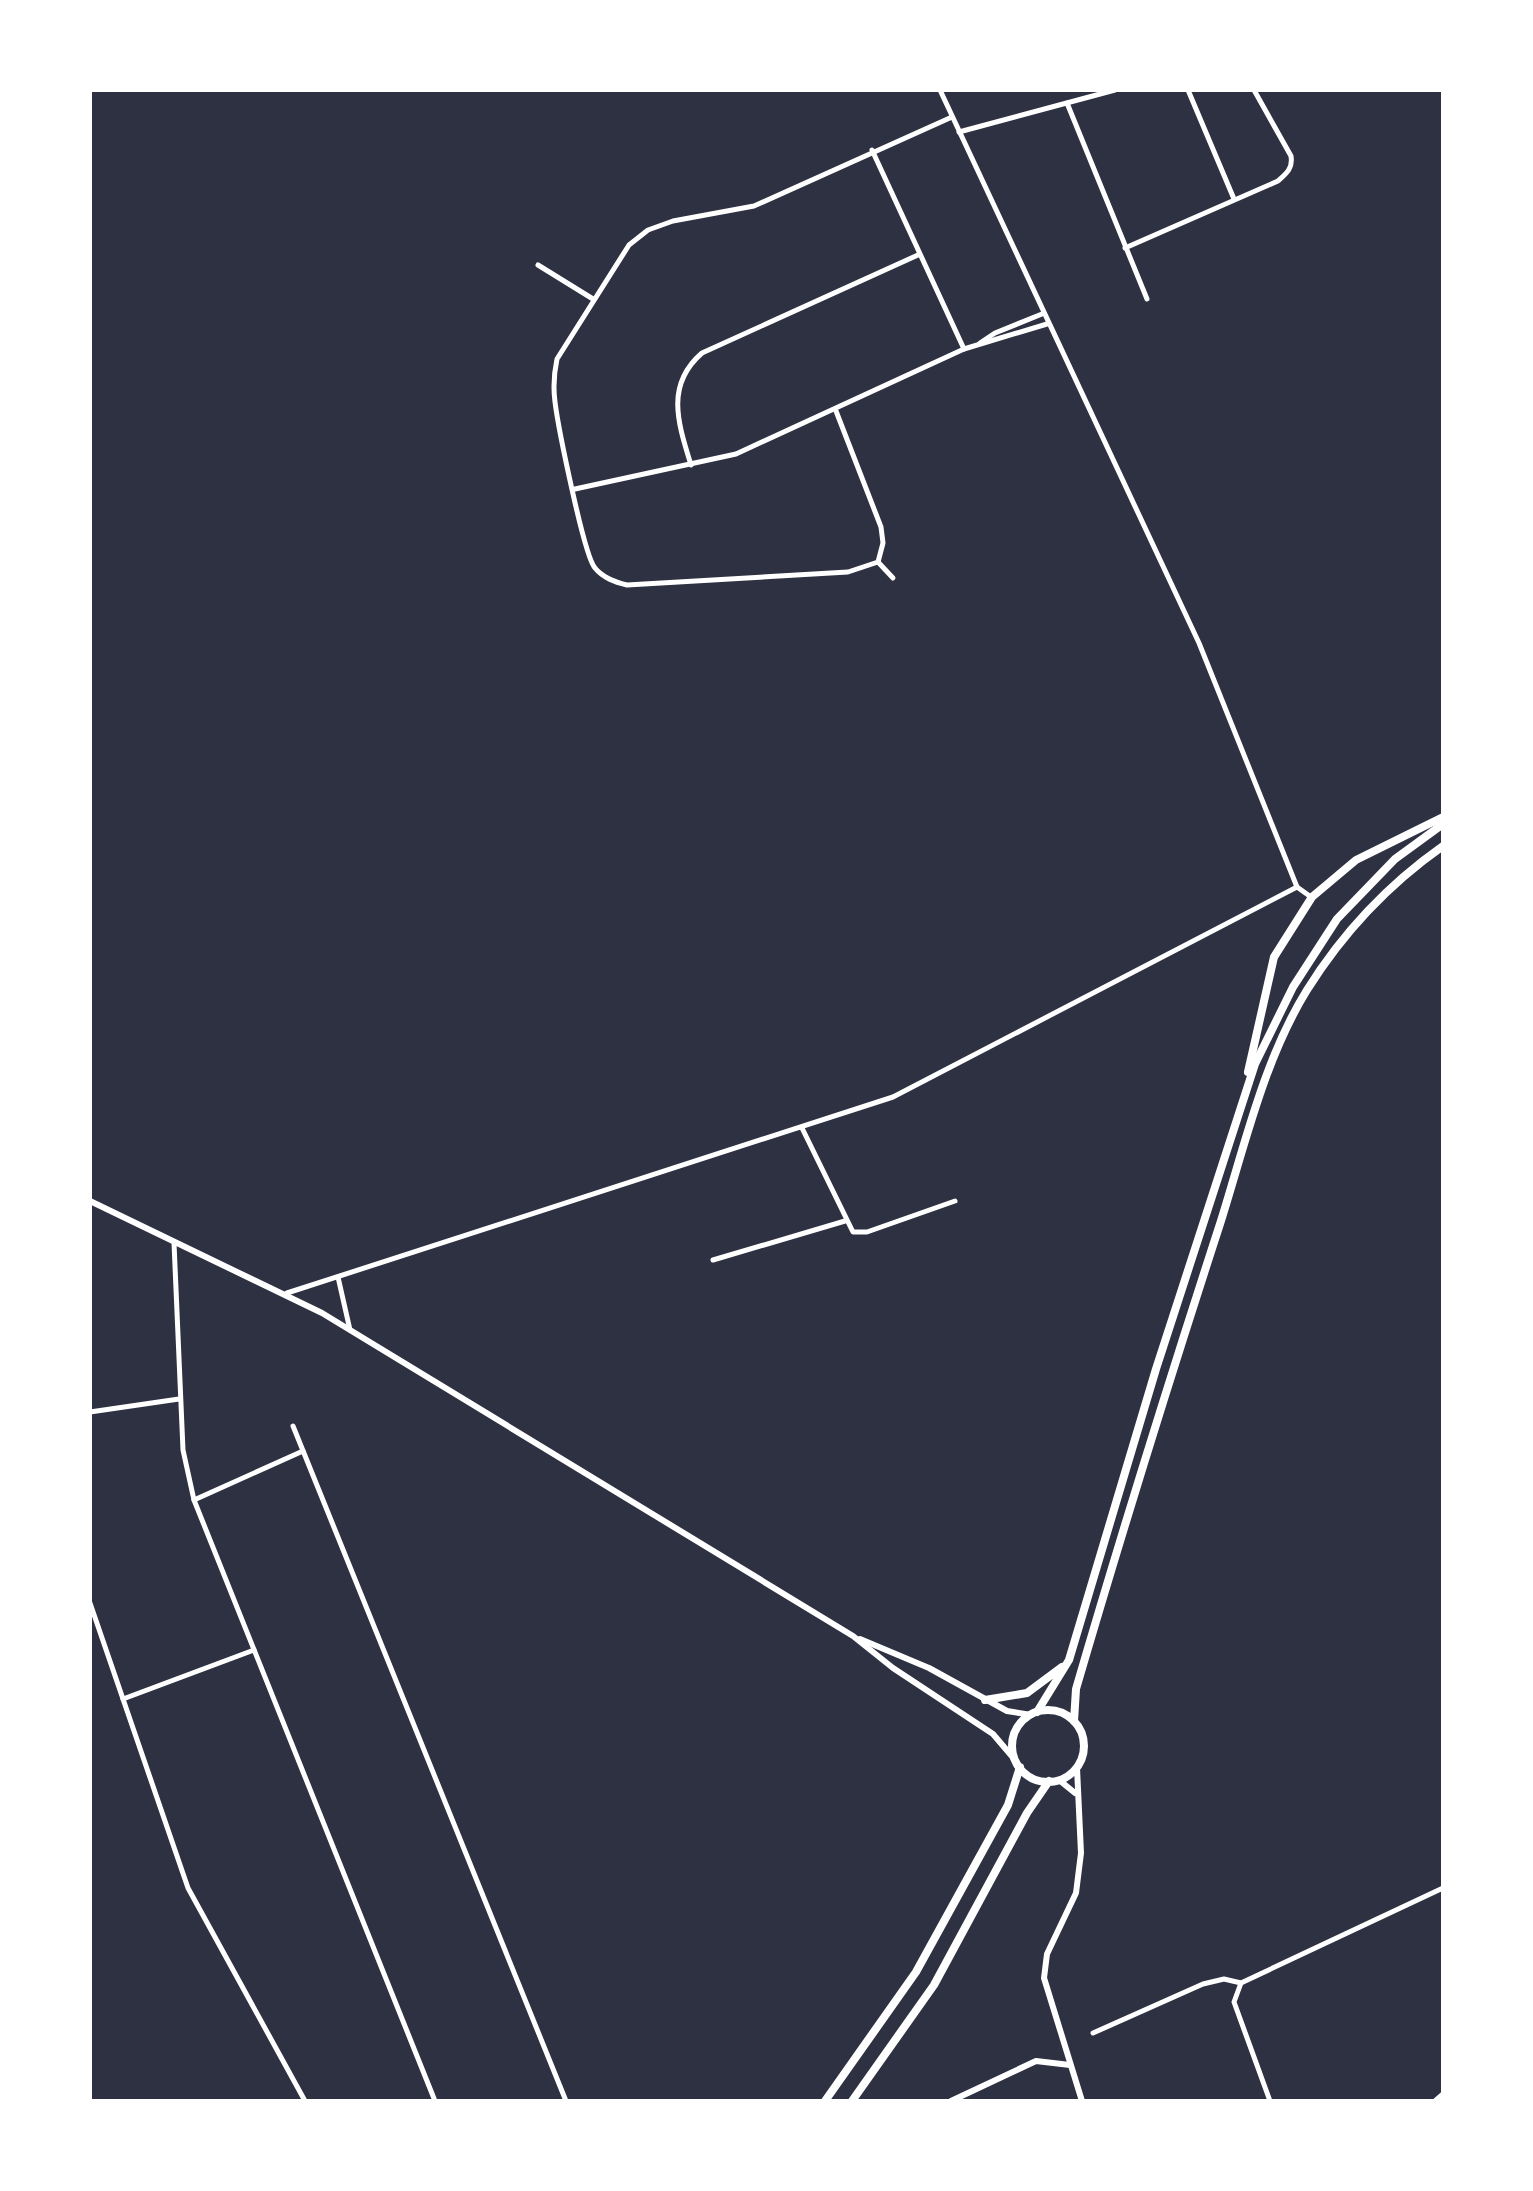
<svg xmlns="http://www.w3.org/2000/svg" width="1533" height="2191" font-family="Mulish,sans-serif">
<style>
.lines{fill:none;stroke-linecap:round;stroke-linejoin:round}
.minor{stroke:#fff;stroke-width:5}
.tertiary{stroke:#fff;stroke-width:6}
.secondary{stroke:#fff;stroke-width:6}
.trunk{stroke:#fff;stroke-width:8}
</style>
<rect width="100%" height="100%" fill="#2d3142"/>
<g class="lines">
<g class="minor">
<path d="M940,90l259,553 98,244 14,10"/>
<path d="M1188,90l46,109"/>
<path d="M1067,103l80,196"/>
<path d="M959,132l156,-42"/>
<path d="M872,150l92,199"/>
<path d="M1125,248l153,-67c9,-8 15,-13 13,-25l-37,-66"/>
<path d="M538,265l55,34"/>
<path d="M980,343l15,-10 47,-19"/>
<path d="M836,411l45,116 2,16 -5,19 -30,10 -221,13c-12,-3 -24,-7 -32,-17 -11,-12 -37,-142 -40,-166 -2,-15 -1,-29 2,-43l72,-114 19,-15 25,-9 81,-15 198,-89"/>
<path d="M691,465c-13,-42 -26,-80 11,-112l216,-98"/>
<path d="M575,489l161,-35 228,-105 83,-25"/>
<path d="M878,562l15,16"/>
<path d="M802,1128l51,104h14l88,-31"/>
<path d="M174,1243l9,207 11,50 241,601"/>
<path d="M713,1260l132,-39"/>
<path d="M338,1277l12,53"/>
<path d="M287,1293l606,-196 404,-210"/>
<path d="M90,1412l89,-13"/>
<path d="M293,1426l273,675"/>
<path d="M194,1500l109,-49"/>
<path d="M90,1603l98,285 117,213"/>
<path d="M123,1699l131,-49"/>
<path d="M1093,2033l110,-49 21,-5 17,4"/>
<path d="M1270,2101l-36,-99 7,-19 202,-95"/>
<path d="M1435,2101l8,-7"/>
</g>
<g class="tertiary">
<path d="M1077,1768l4,85 -5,40 -29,61 -3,24 38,123"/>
<path d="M1059,1780l16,13"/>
<path d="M951,2101l85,-40 34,4"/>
</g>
<g class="secondary">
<path d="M90,1201l232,112 531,323 40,32 100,66 23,27"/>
<path d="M860,1639l69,29 78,43 24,4"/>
</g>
<g class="trunk">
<path d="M1248,1072l26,-115 38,-60 44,-37 87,-43"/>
<path d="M985,1700l42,-7 35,-26"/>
<circle cx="1048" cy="1746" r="36"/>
<path d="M1037,1712l32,-52 87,-291 99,-305 38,-77 44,-68 58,-60 48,-35"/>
<path d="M1074,1721l2,-32c45,-154 93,-308 143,-462 25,-78 44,-166 88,-237 35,-56 82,-106 136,-144"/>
<path d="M825,2101l91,-129 92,-167 12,-38"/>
<path d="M852,2101l82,-116 93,-172 22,-32"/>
</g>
</g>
<rect width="1533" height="2191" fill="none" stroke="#ffffff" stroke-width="184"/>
</svg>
